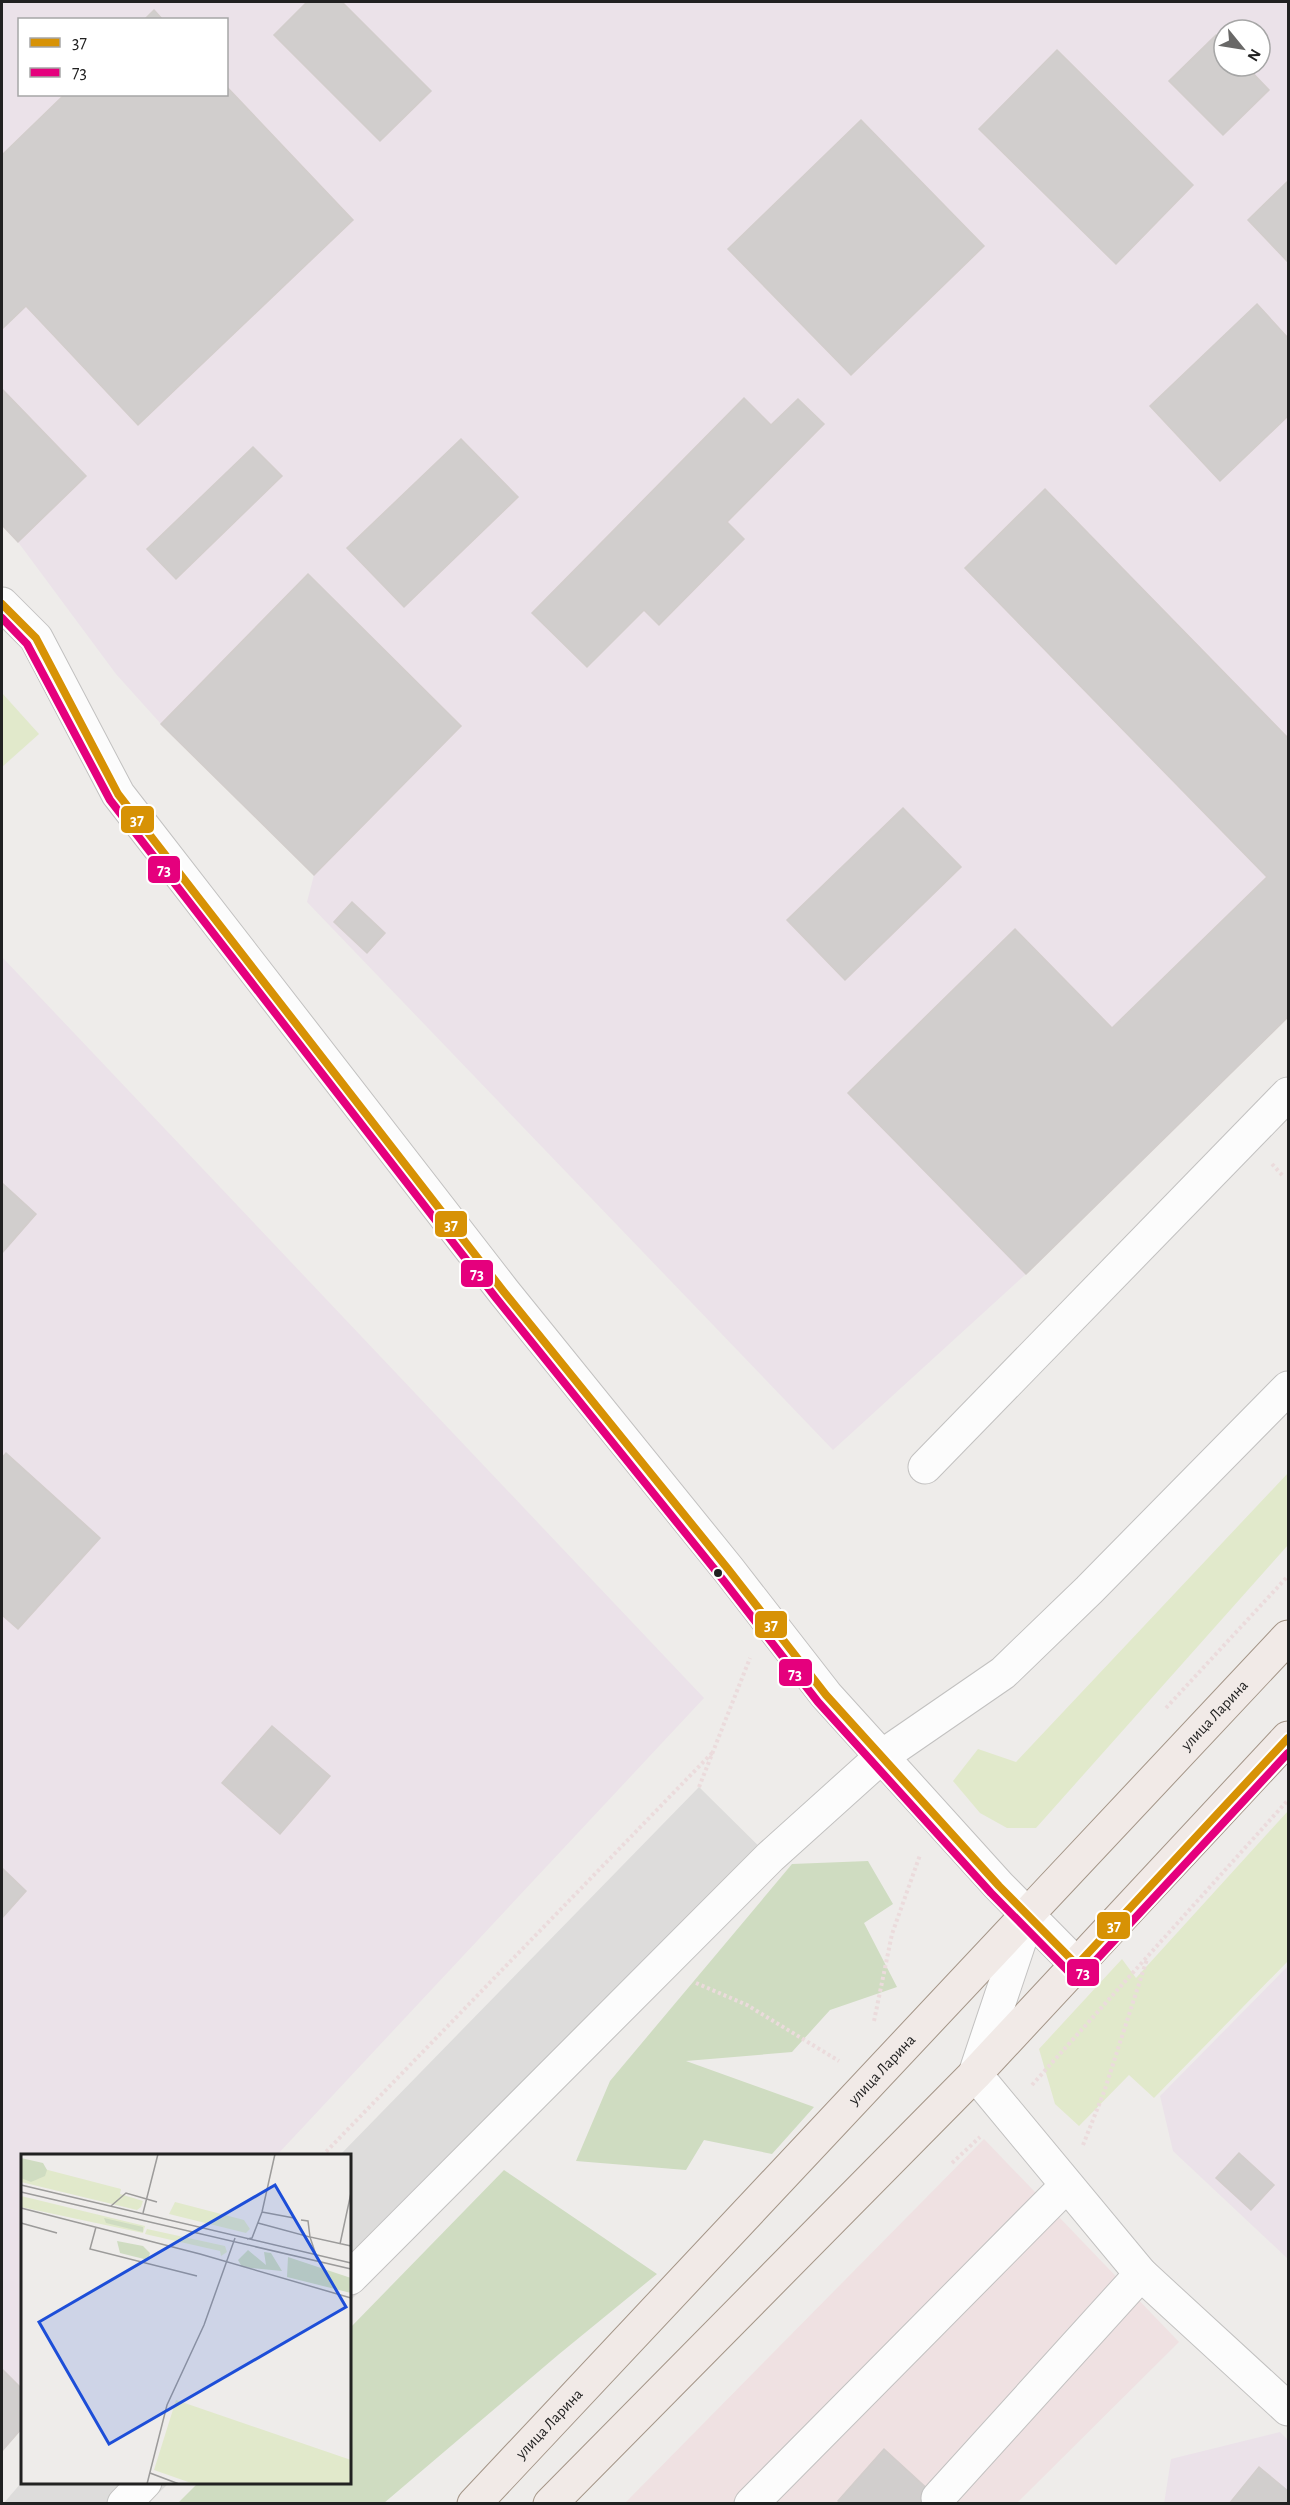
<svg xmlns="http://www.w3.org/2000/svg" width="1290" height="2505" font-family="'Alegreya Sans',sans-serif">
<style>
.commercial{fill:#efe1e2}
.industrial{fill:#ebe2e9;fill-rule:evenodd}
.religious{fill:#dddcdb}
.grass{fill:#e1e9cb}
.forest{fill:#cfdcc1}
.building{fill:#d1cecd;stroke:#d2cdcb;stroke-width:1.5}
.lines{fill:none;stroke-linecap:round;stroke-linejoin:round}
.minor-casing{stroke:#c2c1c0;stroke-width:35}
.major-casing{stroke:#a49587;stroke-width:35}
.path{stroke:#ebdbdc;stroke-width:4;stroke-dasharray:3 3;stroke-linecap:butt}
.minor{stroke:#fcfcfc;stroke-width:33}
.major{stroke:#f1eae7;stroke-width:33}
.bus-1-casing{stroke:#fff;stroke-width:12}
.bus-2-casing{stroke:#fff;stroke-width:12}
.bus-1{stroke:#d79205;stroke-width:8}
.bus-2{stroke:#e5007d;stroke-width:8}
.bus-dot{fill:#212121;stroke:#fff;stroke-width:2}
.labels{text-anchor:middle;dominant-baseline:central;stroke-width:6;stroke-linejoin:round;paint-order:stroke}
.street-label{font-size:16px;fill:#212121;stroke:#fff}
.inset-road{fill:none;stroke:#9c9b9a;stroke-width:1.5}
.view{fill:#1d4ed8;fill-opacity:0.15;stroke:#1d4ed8;stroke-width:3}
.inset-edge{fill:none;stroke:#212121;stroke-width:3}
.line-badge{stroke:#fff;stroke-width:2}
.badge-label{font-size:16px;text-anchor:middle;font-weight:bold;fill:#fff}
</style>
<rect width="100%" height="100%" fill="#eeecea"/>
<path class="commercial" d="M984,2139l195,203 -162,161 -393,1z"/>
<g class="industrial">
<path d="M2,2h1286v1015l-262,257 -193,176 -526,-548 7,-27 -153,-151 -45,-50 -98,-132 -16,-17zM20,20h206v74h-206zM1224,30h36v36h-36z"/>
<path d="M2,957l702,741 -427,457 -255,1v272l-20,23z"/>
<path d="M1288,1966v293l-115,-108 -13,-55z"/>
<path d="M1280,2432l8,8v63l-124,1 7,-45z"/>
</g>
<g class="religious">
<path d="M699,1787l81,80 -430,434v-145h-11z"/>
<path d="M22,2482l147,1 -21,20 -145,1z"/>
</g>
<g class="grass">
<path d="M2,693l37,41 -37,33z"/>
<path d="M1288,1473v72l-252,283h-29l-27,-15 -27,-32 25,-32 38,13z"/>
<path d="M1288,1811v150l-134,137 -25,-23 -50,51 -24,-22 -16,-55 83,-90 14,19z"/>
</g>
<g class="forest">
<path d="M868,1861l25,43 -29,19 33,64 -67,23 -38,42 -106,9 128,46 -42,47 -68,-14 -18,30 -110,-9 34,-80 182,-217z"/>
<path d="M504,2170l153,104 -99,81 -174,148h-206l20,-20 152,-1v-154z"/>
</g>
<g class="building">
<path d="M307,2h35l89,89 -51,50 -106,-106z"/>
<path d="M154,10l9,10h-19z"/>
<path d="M1216,35l8,9v22h22l23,24 -46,45 -54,-54z"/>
<path d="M1057,50l136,135 -77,79 -137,-135z"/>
<path d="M226,86l127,134 -215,205 -112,-119 -24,23v-174l63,-61h161z"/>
<path d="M861,120l123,126 -133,129 -123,-126z"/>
<path d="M1288,181v81l-40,-42z"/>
<path d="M1257,304l31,34v78l-68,65 -70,-75z"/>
<path d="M2,389l84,87 -68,66 -16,-17z"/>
<path d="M744,398l27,27 27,-26 26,25 -97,98 17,17 -85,86 -15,-15 -57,57 -55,-54z"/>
<path d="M461,439l57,58 -114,110 -57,-59z"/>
<path d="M253,447l29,29 -106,103 -29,-30z"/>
<path d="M1045,489l243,249v279l-262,257 -178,-181 167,-164 97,99 155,-151 -302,-309z"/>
<path d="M308,574l153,152 -147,149 -153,-151z"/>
<path d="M903,808l58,59 -116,113 -58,-60z"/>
<path d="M352,902l33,31 -18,20 -33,-31z"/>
<path d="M2,1183l34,31 -34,39z"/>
<path d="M6,1453l94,85 -82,91 -16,-14v-157z"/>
<path d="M272,1726l58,50 -50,58 -58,-51z"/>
<path d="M2,1868l24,23 -24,27z"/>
<path d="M1239,2153l35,32 -23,25 -35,-32z"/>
<path d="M2,2369l20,20v39l-20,23z"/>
<path d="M884,2449l60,55h-103l-3,-3z"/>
<path d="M1259,2467l29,24v13h-59z"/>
</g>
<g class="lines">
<defs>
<g id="minor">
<path d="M2,604l34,34 82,156 386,498 224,277 98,126 173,191 78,79"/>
<path d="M925,1467l363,-373"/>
<path d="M1028,1916l-53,158 166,200 147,135"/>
<path d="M350,2278l420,-421 111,-100 122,-84 86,-83 199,-202"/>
<path d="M938,2498l203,-224"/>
<path d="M124,2504l21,-22"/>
<path d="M751,2504l315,-318"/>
</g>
<g id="major">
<path id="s1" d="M474,2504l814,-867"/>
<path d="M550,2504l425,-430 313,-336"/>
</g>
</defs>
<use href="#minor" class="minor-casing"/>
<use href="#major" class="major-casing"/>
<g class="path">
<path d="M1272,1164l11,12"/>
<path d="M1166,1708l122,-132"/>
<path d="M699,1787l51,-129"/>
<path d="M696,1983l51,22 92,56"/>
<path d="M874,2021l18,-87 28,-79"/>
<path d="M1032,2085l256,-285"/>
<path d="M1083,2145l21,-53 43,-133"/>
<path d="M322,2156l390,-403"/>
<path d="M952,2163l28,-26"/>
</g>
<use href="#minor" class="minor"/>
<use href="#major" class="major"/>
<defs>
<path id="bus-1" d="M2,604l34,34 82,156 386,498 224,277 98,126 173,191 78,79 211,-227"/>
<path id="bus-2" d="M2,618l25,26 83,156 386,498 224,278 98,126 173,191 79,80 7,2 8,-3 203,-219"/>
</defs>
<use href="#bus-1" class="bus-1-casing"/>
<use href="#bus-2" class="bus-2-casing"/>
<use href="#bus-1" class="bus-1"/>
<use href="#bus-2" class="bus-2"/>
</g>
<circle class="bus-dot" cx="718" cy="1573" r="5"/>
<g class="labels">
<g class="street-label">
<text stroke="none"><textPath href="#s1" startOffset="1082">улица Ларина</textPath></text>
<text stroke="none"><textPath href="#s1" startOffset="596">улица Ларина</textPath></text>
<text stroke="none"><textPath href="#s1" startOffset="110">улица Ларина</textPath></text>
</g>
</g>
<g transform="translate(21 2154)">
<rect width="330" height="330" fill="#eeecea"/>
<path d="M0,9l100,26 -1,5 23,7 -2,6 -4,3 -116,-28zM0,42l124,30 -2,7 -122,-26zM154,48l69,18 6,9 -4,4 -77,-19zM126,75l78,17 2,6 -6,4 -1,-5 -75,-17zM155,246l175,60v24h-157l-40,-14z" fill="#e1e9cb"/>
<path d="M0,4l22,5 4,7 -2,6 -14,6 -10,-4zM83,64l39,9v5l-37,-9zM96,87l26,5 7,7 -2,7 -28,-7zM227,96l18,15 -2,-13 7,1 11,18 -40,-4 -4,-7zM267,103l63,21v15l-64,-16z" fill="#cfdcc1"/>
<path class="inset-road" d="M0,31l330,78M0,38l330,77M90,52l15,-13 31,9M0,54l179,46 151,44M241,58l32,6M122,59l15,-59M280,66l7,1 2,16 41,9M0,69l36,10M237,69l52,14 6,18M75,73l-6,22 107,27M226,85l5,-1 10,-26 13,-58M319,90l11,-51M129,319l29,11M126,330l20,-79 37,-80 31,-87"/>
<path class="view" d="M254,31l71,122 -237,137 -70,-122z"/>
<rect width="330" height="330" class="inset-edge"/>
</g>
<g class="line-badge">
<rect x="120" y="805" width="35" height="29" rx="6" fill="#d79205"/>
<rect x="147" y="855" width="34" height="29" rx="6" fill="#e5007d"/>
<rect x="434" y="1210" width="34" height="28" rx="6" fill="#d79205"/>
<rect x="460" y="1259" width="34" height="29" rx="6" fill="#e5007d"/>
<rect x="754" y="1610" width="34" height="29" rx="6" fill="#d79205"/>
<rect x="778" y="1658" width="35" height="29" rx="6" fill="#e5007d"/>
<rect x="1096" y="1911" width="35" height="29" rx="6" fill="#d79205"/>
<rect x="1066" y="1958" width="34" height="29" rx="6" fill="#e5007d"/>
</g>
<g class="badge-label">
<text x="137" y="825">37</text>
<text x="164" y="875">73</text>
<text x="451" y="1230">37</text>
<text x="477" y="1279">73</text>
<text x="771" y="1630">37</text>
<text x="795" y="1679">73</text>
<text x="1114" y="1931">37</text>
<text x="1083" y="1978">73</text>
</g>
<rect width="1290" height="2505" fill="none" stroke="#212121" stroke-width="6"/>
<rect x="18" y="18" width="210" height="78" fill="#ffffff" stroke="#a6a6a6" stroke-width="1.5"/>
<rect x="30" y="38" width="30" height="9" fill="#d79205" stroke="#a6a6a6" stroke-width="1.5"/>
<text x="72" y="48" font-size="18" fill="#212121">37</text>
<rect x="30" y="68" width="30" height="9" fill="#e5007d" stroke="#a6a6a6" stroke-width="1.5"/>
<text x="72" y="78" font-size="18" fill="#212121">73</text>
<g transform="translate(1242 48) rotate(120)"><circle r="28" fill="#ffffff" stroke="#a6a6a6" stroke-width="1.5"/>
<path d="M0-4.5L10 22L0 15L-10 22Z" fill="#696867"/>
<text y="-9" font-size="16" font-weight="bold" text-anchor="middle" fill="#212121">N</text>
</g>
</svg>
